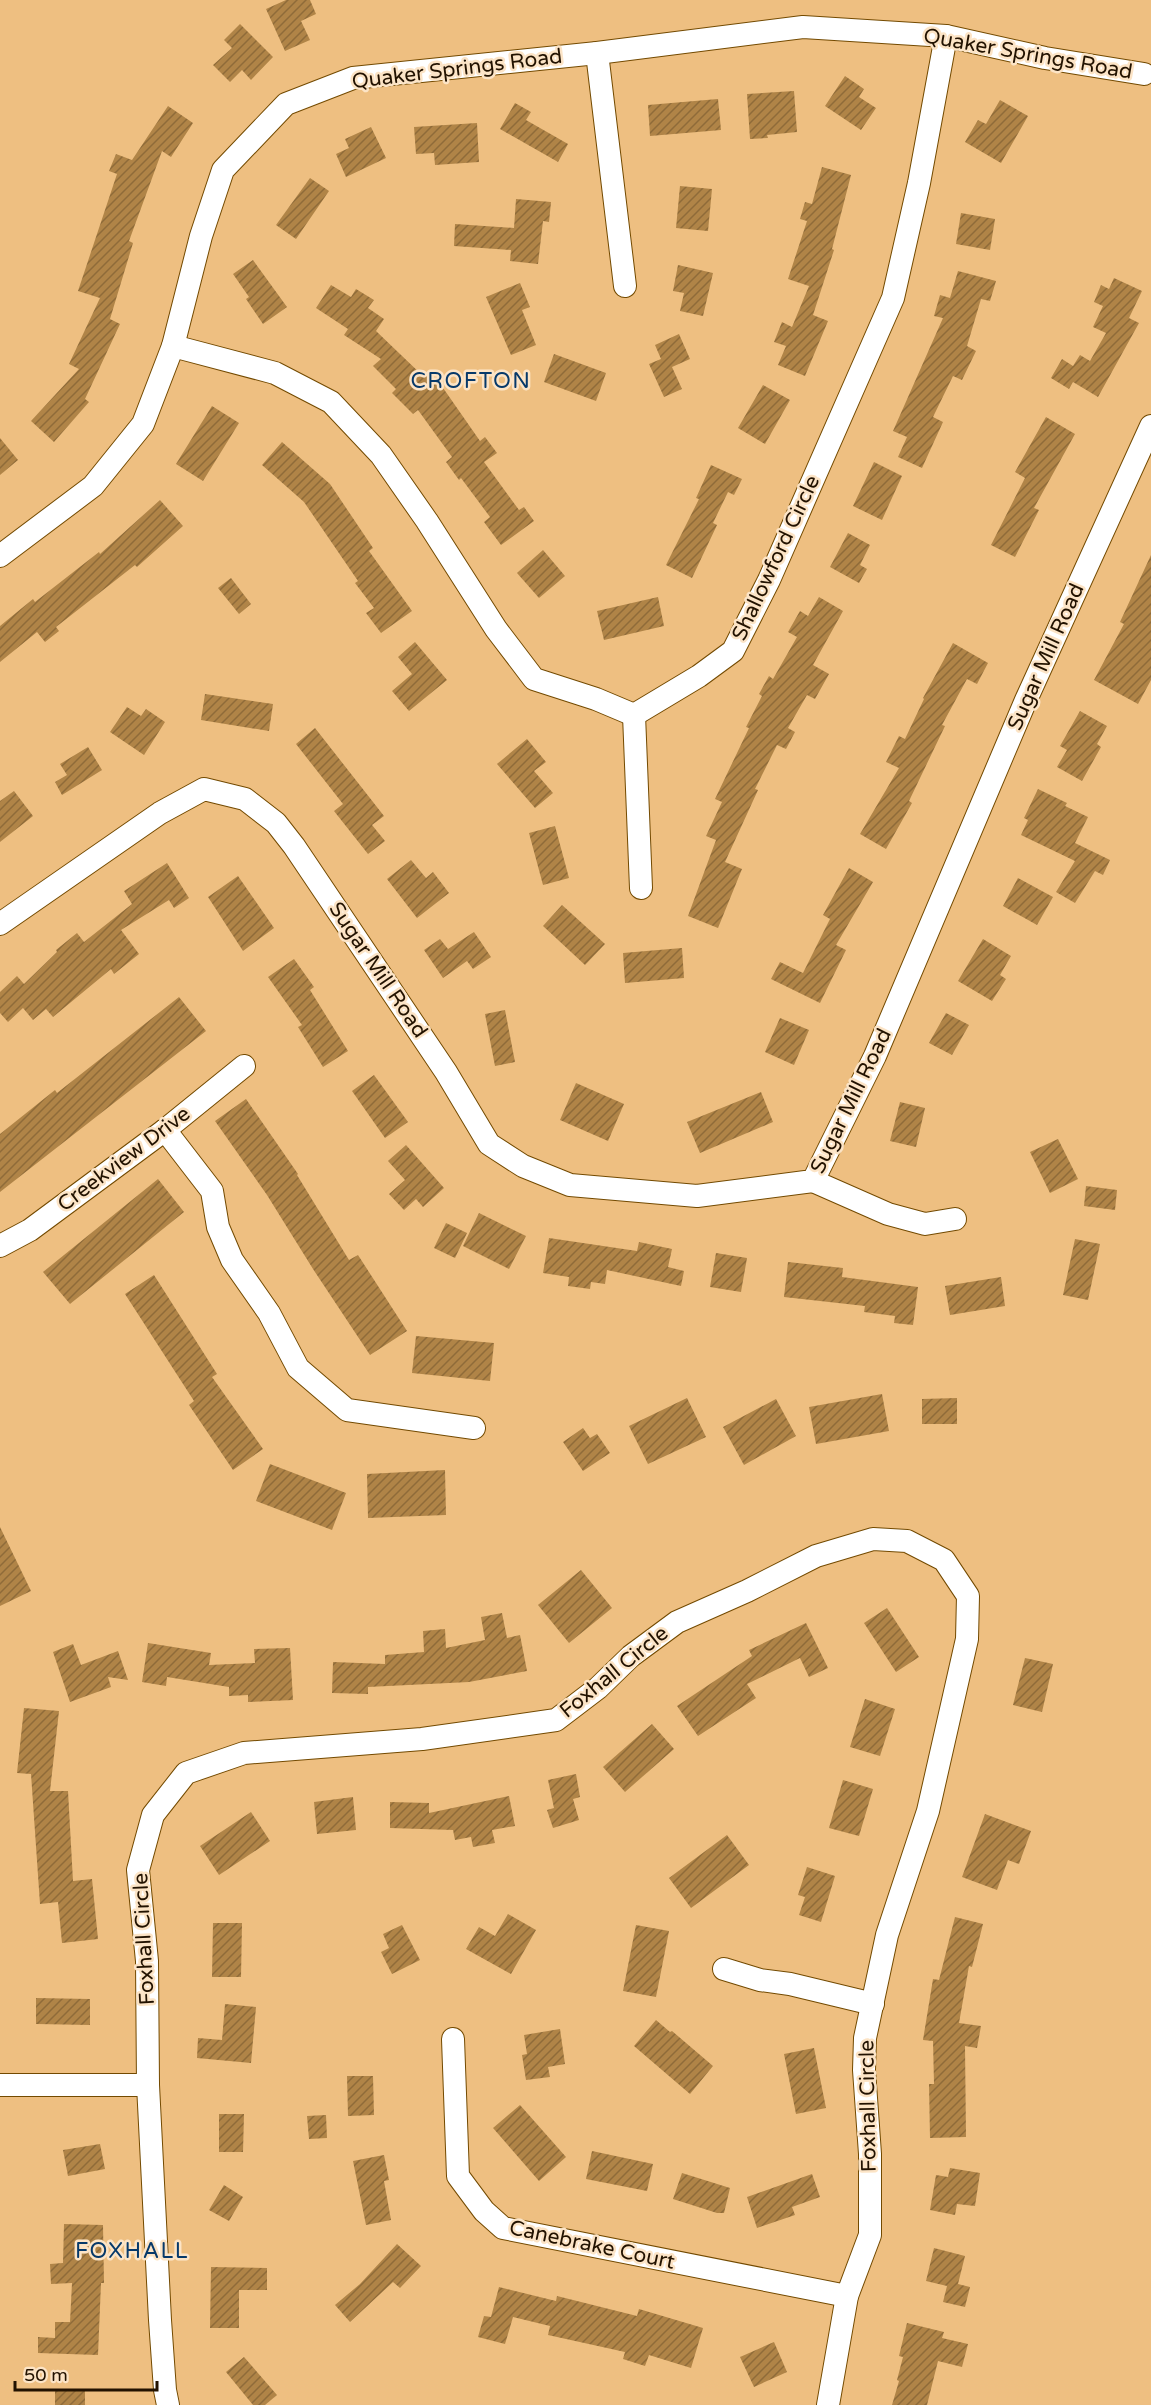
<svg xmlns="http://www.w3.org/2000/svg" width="1151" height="2405" font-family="'Varela Round',sans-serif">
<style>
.building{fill:url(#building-hatch)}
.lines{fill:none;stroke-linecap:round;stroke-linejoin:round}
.minor-casing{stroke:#734a00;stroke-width:24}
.minor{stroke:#fff;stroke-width:22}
.labels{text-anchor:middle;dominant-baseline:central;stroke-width:5;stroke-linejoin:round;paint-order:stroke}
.street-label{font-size:21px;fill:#221200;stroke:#fce4c6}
.neighbourhood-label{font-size:22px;letter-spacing:1.5px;fill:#06396a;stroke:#fce4c6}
</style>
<defs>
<pattern id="building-hatch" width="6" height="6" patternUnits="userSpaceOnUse" patternTransform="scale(1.5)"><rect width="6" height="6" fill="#b08447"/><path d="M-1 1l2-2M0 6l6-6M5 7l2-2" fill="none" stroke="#8f6b39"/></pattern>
</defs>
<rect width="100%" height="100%" fill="#eebf81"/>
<g class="building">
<path d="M286,0h24l6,14 -15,7 9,19 -25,11 -19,-42z"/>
<path d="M240,24l33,33 -22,23 -9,-10 -12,12 -17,-17 19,-17 -8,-8z"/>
<path d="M845,76l19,13 -5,8 17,11 -15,22 -36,-24z"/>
<path d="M794,91l3,41 -30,3 1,3 -18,1 -3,-45z"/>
<path d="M718,99l3,31 -71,6 -2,-31z"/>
<path d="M1000,100l28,16 -27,47 -36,-21 13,-22 8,4z"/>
<path d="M515,103l16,9 -5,8 42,24 -10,18 -58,-33z"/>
<path d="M168,106l25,17 -22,34 -9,-6 -33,90 4,2 -23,76 10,5 -35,75 4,3 -35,40 -23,-21 48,-52 -10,-5 31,-66 -22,-7 39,-117 -8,-3 7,-17 16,6z"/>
<path d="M477,123l2,39 -44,3 -1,-12 -18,1 -2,-27z"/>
<path d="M371,127l15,31 -40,19 -10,-23 13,-6 -4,-9z"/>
<path d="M822,167l29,8 -19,74 2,1 -21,65 15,6 -23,55 -27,-11 8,-19 -12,-4 8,-20 10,5 17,-41 -21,-7 19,-58 -7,-2 5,-17 7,2z"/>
<path d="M310,178l19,13 -33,48 -20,-14z"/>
<path d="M680,186l32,3 -4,42 -32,-3z"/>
<path d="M516,199l35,3 -2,20 -6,-1 -5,43 -28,-3 1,-11 -57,-4 1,-22 59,4z"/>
<path d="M961,213l34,6 -5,31 -34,-6z"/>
<path d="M253,260l34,47 -24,17 -17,-25 3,-2 -16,-23z"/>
<path d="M678,265l35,8 -10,43 -23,-5 4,-18 -11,-2z"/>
<path d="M958,271l38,10 -6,20 -9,-2 -14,47 9,5 -14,29 -9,-4 -20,41 10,5 -21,46 -24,-11 9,-20 -14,-6 50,-113 -9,-2 6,-21 10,3z"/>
<path d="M1114,278l28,13 -13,27 10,5 -41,74 -25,-15 -4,7 -18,-11 11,-19 11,7 7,-11 10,6 16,-28 -13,-6 10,-21 -9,-4 7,-17 8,4z"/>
<path d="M520,283l10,24 -8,3 14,35 -25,10 -25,-58z"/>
<path d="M331,285l20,12 5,-8 18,11 -6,8 16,11 -8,12 48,46 4,-4 13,12 39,56 5,-4 12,16 -13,9 35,48 5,-3 10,14 -33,24 -17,-23 6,-5 -29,-39 -2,2 -13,-18 6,-5 -34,-47 -5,4 -21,-21 4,-4 -23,-23 8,-7 -37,-24 4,-6 -32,-21z"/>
<path d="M679,334l11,25 -18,8 10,22 -18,8 -15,-33 12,-5 -6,-14z"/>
<path d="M554,354l52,19 -10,28 -52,-19z"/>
<path d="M763,385l27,15 -25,44 -27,-16z"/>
<path d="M212,406l27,17 -36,58 -27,-17z"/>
<path d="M1046,417l29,17 -41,74 5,2 -24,47 -24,-12 34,-67 -10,-6z"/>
<path d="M0,438l18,22 -18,15z"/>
<path d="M282,442l48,42 43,64 -4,3 43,60 -31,22 -15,-20 8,-5 -19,-25 3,-2 -54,-79 -42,-37z"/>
<path d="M874,462l28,14 -20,44 -29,-14z"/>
<path d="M711,465l31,14 -8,16 -6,-3 -15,31 4,2 -25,53 -26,-13 33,-66 -3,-1z"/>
<path d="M160,500l23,26 -46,41 -2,-2 -79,62 3,4 -14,11 -8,-10 -37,30v-36l33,-27 2,3 64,-50 1,2z"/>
<path d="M848,533l22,12 -10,20 7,4 -8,14 -29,-16z"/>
<path d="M543,550l22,26 -26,22 -22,-25z"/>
<path d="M1151,555v125l-13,24 -44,-24 30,-56 -4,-2z"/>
<path d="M231,578l20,26 -12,10 -21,-26z"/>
<path d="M658,597l6,29 -60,14 -7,-29z"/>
<path d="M819,597l24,14 -30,54 16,9 -14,25 -8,-4 -19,33 7,4 -9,17 -9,-4 -22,44 3,1 -33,72 17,7 -24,59 -30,-12 28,-76 -10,-4 16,-34 -7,-3 34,-71 -3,-1 16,-31 -3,-2 10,-18 4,3 24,-42 -9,-5 12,-21 8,5z"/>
<path d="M415,642l32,38 -38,31 -17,-20 20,-17 -14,-17z"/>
<path d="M953,643l35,20 -11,21 -10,-5 -25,46 3,1 -36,75 3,2 -26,46 -26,-15 39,-66 -13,-6 13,-26 6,3 19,-40 -1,-1z"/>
<path d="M205,694l68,10 -4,27 -68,-11z"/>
<path d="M127,707l14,9 5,-7 19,13 -21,33 -34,-23z"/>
<path d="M1080,711l27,15 -10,18 4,3 -19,34 -25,-14 10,-17 -7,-4z"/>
<path d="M315,728l69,88 -12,9 13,16 -17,13 -34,-43 9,-7 -47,-60z"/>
<path d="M527,739l19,23 -12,9 19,22 -18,15 -38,-44z"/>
<path d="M88,747l14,23 -40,25 -7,-13 12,-7 -7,-11z"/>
<path d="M1038,789l29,14 -2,3 23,11 -13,26 35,17 -7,15 -8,-4 -20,32 -19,-11 19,-31 -54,-26 7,-15 -4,-2z"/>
<path d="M14,791l19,25 -33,26v-41z"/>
<path d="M555,826l14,52 -26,7 -14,-52z"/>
<path d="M411,860l15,18 7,-6 16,21 -32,25 -30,-39z"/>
<path d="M167,863l22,35 -15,10 -5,-8 -48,30 18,24 -25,20 -3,-5 -58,48 -7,-8 -13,11 -10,-12 -15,14 -8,-9v-21l17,-16 7,8 33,-32 -1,-2 21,-17 7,9 48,-38 -8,-13z"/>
<path d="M849,868l24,14 -37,63 10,5 -26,53 -49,-24 9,-17 23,11 27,-54 -7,-4z"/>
<path d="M238,876l36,52 -31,23 -35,-54z"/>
<path d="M1018,878l35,19 -16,28 -34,-19z"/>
<path d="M562,905l43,39 -20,21 -42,-39z"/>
<path d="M474,932l17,25 -18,12 -6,-8 -24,17 -19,-28 16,-11 8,10z"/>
<path d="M983,939l28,17 -11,19 6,4 -14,22 -34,-20z"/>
<path d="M682,948l2,30 -59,5 -2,-30z"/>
<path d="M294,959l20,28 -4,3 38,61 -25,16 -25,-40 4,-2 -34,-48z"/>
<path d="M179,997l27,34 -206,161v-58l55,-44 2,3z"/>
<path d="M505,1010l10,52 -20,4 -10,-52z"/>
<path d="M946,1013l23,12 -17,30 -23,-12z"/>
<path d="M780,1018l29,12 -15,35 -29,-13z"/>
<path d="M374,1075l34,47 -23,16 -33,-47z"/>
<path d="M576,1083l48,21 -16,37 -48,-21z"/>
<path d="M761,1092l12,30 -73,31 -13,-31z"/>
<path d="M246,1099l52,75 -1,1 52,85 9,-5 49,76 -37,24 -57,-86 -46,-74 -52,-74z"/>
<path d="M900,1102l25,6 -9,39 -26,-6z"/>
<path d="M1058,1139l20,40 -28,14 -20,-41z"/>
<path d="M406,1145l38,43 -21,19 -7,-8 -12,11 -15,-16 16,-14 -17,-19z"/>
<path d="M158,1179l26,33 -114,92 -27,-32z"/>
<path d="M1086,1186l31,4 -2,20 -31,-4z"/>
<path d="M479,1213l47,23 -17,33 -46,-23z"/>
<path d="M446,1223l21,10 -12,25 -21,-10z"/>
<path d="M549,1238l88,13 2,-9 33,7 -4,18 16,4 -3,15 -74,-16 -2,14 -14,-2 -1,7 -22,-3 1,-9 -26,-4z"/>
<path d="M1075,1239l25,5 -12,56 -25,-5z"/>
<path d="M716,1253l31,5 -6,34 -31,-5z"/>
<path d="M788,1262l55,6 -1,9 76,10 -5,38 -19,-2 1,-7 -31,-4 1,-6 -81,-9z"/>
<path d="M154,1275l63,99 -5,3 51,72 -30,21 -44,-65 5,-4 -69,-107z"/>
<path d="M1001,1277l4,29 -55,9 -5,-29z"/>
<path d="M416,1336l78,7 -4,38 -78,-8z"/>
<path d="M882,1394l7,37 -73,13 -7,-37z"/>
<path d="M687,1398l19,39 -58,27 -19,-38z"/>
<path d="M957,1398v26h-35v-25z"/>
<path d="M776,1399l20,37 -52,29 -21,-38z"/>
<path d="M583,1428l7,10 7,-4 13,19 -27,18 -20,-29z"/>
<path d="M270,1464l76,29 -14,37 -76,-29z"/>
<path d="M445,1470l1,45 -78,3 -1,-44z"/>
<path d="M0,1527l31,64 -31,15z"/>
<path d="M581,1570l31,38 -43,35 -31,-38z"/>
<path d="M887,1608l32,49 -23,15 -32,-49z"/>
<path d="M502,1613l5,25 13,-3 7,36 -58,11 -101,5v7l-36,-1 1,-31 52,2v-9l39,-3 -1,-21 22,-2 1,19 39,-8 -4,-23z"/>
<path d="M806,1623l22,45 -19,9 -9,-19 -53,26 9,14 -58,38 -21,-30 75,-50 -3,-6z"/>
<path d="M148,1643l63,10 -2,12 46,-2 -1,-14 36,-1 3,52 -45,2v-7l-19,1v-9l-62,-10 -1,9 -24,-4z"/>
<path d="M73,1644l8,21 37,-14 10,29 -20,-3 3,10 -41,15 -17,-50z"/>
<path d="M1025,1658l28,6 -11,48 -29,-7z"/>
<path d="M865,1699l30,10 -15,47 -30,-9z"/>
<path d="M24,1708l35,3 -9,80h18l5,90 19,-2 6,60 -36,4 -4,-41 -18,2 -9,-130 -14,-1z"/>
<path d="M652,1724l22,25 -49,43 -22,-25z"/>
<path d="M576,1774l4,23 -7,2 6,21 -26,8 -6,-18 7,-2 -6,-28z"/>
<path d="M843,1780l30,9 -14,47 -30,-8z"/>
<path d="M509,1796l6,30 -23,4 3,13 -22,4 -2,-10 -16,3 -2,-10 -63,-2v-26l39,1v10z"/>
<path d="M353,1797l3,33 -39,4 -3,-32z"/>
<path d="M251,1812l19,29 -51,34 -19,-29z"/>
<path d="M985,1814l46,17 -12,33 -11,-4 -11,30 -35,-13z"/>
<path d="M727,1835l22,30 -58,43 -22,-30z"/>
<path d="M807,1867l28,9 -14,46 -22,-7 6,-18 -7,-2z"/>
<path d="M508,1914l28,16 -25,44 -45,-25 13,-22 16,9z"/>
<path d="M955,1917l28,7 -11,43 -3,-1 -10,57 22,3 -4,22 -12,-2 1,91 -36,1 -1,-54h5l-1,-43 -10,-1 10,-61 6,1z"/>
<path d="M213,1923h29l-1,54h-29z"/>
<path d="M402,1925l18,35 -28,14 -11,-22 8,-4 -6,-14z"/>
<path d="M636,1925l33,6 -13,66 -33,-6z"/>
<path d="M36,1998l54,1v26l-54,-1z"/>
<path d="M225,2004l31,3 -5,56 -54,-5 1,-20 24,2z"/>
<path d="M656,2020l14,12 2,-1 41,35 -23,28 -56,-48z"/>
<path d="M560,2029l5,35 -17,3 2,10 -24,3 -4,-25 5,-1 -3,-19z"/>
<path d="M814,2048l12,60 -30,6 -12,-60z"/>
<path d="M347,2076h26l1,39 -26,1z"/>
<path d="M520,2105l46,52 -27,24 -46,-53z"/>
<path d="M219,2114h25l-1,38h-24z"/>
<path d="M326,2115l1,23 -18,1 -2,-23z"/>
<path d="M100,2144l5,25 -37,7 -5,-26z"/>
<path d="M592,2151l61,13 -6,27 -61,-12z"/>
<path d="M384,2155l5,25 -5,1 7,39 -25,5 -13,-64z"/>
<path d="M950,2168l30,5 -5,33 -18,-2 -2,11 -25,-5 6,-35 12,2z"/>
<path d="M682,2173l48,15 -6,25h-7l-44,-14z"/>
<path d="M812,2174l8,23 -28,10 3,8 -38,13 -10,-31z"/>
<path d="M224,2185l19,12 -14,24 -20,-11z"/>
<path d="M64,2224l39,1 1,58h-3l-3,72 -60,-2v-16l17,1v-16h15l2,-39 -21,1 -1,-20 13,-1z"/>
<path d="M397,2244l24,22 -21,22 -7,-6 -43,40 -15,-17 25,-21z"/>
<path d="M934,2248l31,8 -7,28 12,3 -5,20 -22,-5 4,-16 -21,-5z"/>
<path d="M211,2267l56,1v22h-28v38h-29z"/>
<path d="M499,2287l57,14 1,-5 80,20 2,-7 64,19 -12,40 -42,-13 -4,11 -22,-7 2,-7 -77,-17 2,-9 -37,-9 -8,27 -27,-7 6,-21 7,1z"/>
<path d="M907,2323l37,9 -2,6 26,6 -6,23 -24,-6 -11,44h-35l7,-24 -2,-1 6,-23 -4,-1z"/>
<path d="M774,2342l13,30 -33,15 -14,-30z"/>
<path d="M244,2357l33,38 -12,10h-12l-27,-33z"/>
<rect x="55" y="2389" width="30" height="16"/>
</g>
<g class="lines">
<defs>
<g id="minor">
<path d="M597,53l28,233"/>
<path d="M173,346l102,27 56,29 50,53 46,66 69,108 38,50 62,20 38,16"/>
<path d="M0,556l93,-70 50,-62 30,-78 28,-110 22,-66 63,-66 67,-26 244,-25 206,-26 143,9 99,22 99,16"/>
<path d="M634,715l65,-39 34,-25 36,-71 124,-282 26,-115 27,-147"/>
<path d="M634,715l7,173"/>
<path d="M0,924l160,-111 44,-24 41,10 31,24 18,23 152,226 43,72 34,22 47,19 127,11 116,-15 62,-125 151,-356 125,-274"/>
<path d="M165,1130l47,61 6,36 14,33 37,53 29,55 49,42 127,18"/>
<path d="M813,1181l75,33 37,10 30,-5"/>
<path d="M0,1246l30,-16 135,-100 79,-64"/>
<path d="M724,1969l36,11 30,4 83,20"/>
<path d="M453,2039l5,137 26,35 19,17 344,68"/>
<path d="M0,2085h148"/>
<path d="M168,2405l-3,-15 -5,-70 -12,-235 -1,-124 -9,-91 15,-55 33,-42 58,-20 178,-14 134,-19 42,-32 33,-32 46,-34 70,-31 69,-35 57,-17 34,2 37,19 24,36 -1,43 -39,172 -41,124 -22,103 -1,32 6,84v81l-23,61 -19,109"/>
</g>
</defs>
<use href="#minor" class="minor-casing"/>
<use href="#minor" class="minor"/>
</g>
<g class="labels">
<g class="street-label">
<text transform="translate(1028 54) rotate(10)">Quaker Springs Road</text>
<text transform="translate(457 69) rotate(-7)">Quaker Springs Road</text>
<text transform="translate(776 558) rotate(-65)">Shallowford Circle</text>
<text transform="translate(1046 657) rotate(-66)">Sugar Mill Road</text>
<text transform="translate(378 970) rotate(56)">Sugar Mill Road</text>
<text transform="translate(851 1101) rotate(-64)">Sugar Mill Road</text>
<text transform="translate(124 1159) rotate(-37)">Creekview Drive</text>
<text transform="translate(614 1672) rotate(-39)">Foxhall Circle</text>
<text transform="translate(144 1939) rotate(-93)">Foxhall Circle</text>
<text transform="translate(868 2106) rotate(-91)">Foxhall Circle</text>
<text transform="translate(592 2245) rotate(12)">Canebrake Court</text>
</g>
<g class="neighbourhood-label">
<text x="471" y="381">CROFTON</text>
<text x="132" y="2251">FOXHALL</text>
</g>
</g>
<path d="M15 2381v9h142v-9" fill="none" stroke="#221200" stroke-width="3"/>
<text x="24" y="2381" font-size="18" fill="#221200" stroke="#fce4c6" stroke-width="4.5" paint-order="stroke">50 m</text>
</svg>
